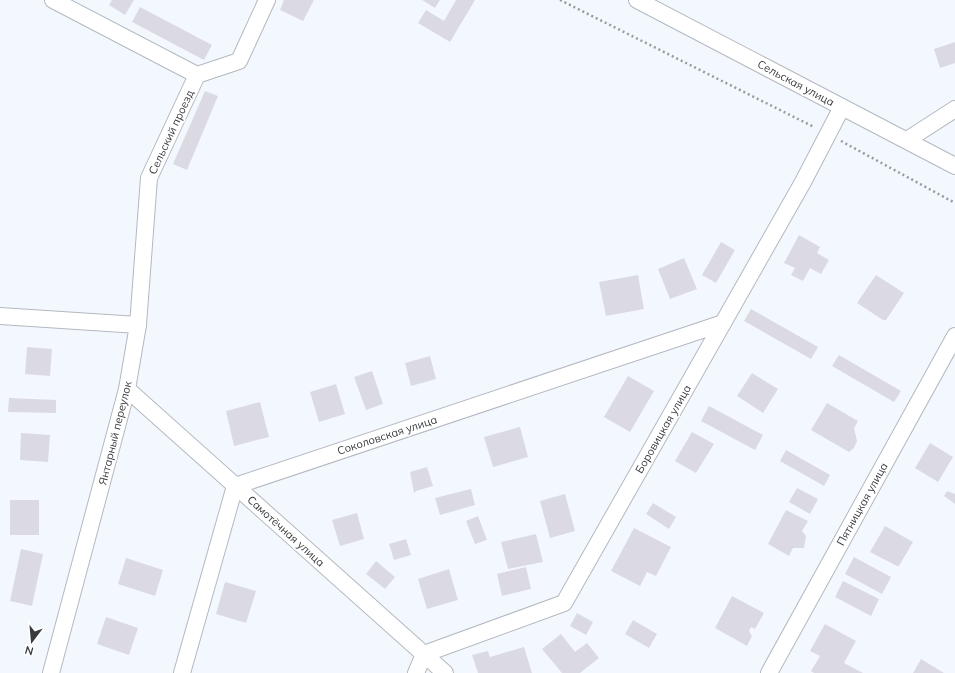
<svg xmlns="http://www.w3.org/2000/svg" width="955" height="673" font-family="Mulish,sans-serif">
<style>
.building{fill:#dbdae3}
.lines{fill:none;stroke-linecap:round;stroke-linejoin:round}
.minor-casing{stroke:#b3b9c0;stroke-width:18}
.path{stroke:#979b9f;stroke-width:2.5;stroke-dasharray:2 3;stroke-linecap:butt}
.minor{stroke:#fff;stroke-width:16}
.labels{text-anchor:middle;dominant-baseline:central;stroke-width:3.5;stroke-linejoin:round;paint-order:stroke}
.street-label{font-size:11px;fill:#383a3d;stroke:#fff}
</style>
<rect width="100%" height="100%" fill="#f3f8fe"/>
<g class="building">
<path d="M112,0h22l-9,15 -16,-10z"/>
<path d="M284,0h30l-11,21 -23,-11z"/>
<path d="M422,0h18l-5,8z"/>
<path d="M456,0h19l-25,42 -32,-19 8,-13 18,11z"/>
<path d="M140,7l72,38 -8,15 -72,-38z"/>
<path d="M955,42v21l-15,5 -6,-19z"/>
<path d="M205,91l13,5 -31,74 -14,-6z"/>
<path d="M799,235l21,12 -3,6 12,7 -8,14 -11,-6 -7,13 -12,-6 4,-7 -11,-5z"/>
<path d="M721,242l14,8 -19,33 -14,-8z"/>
<path d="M684,258l13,31 -27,10 -12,-30z"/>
<path d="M638,275l6,34 -38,7 -7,-34z"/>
<path d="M876,275l28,18 -18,27h-3l-26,-17z"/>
<path d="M751,309l67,38 -7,12 -67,-38z"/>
<path d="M27,347l25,2 -2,27 -25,-2z"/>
<path d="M839,355l62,36 -7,11 -62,-36z"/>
<path d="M430,356l6,23 -25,7 -6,-23z"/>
<path d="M372,371l11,33 -17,6 -12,-33z"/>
<path d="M752,373l26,16 -15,24 -26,-17z"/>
<path d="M628,376l26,15 -24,41 -26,-15z"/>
<path d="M336,384l9,30 -26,8 -9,-30z"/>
<path d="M9,398l47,2v13l-48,-1z"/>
<path d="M260,402l9,35 -35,9 -8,-35z"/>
<path d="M827,403l31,18 -4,7 3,13 -3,7 -5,4 -38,-22z"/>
<path d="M709,406l54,29 -8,15 -54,-29z"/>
<path d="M520,427l8,30 -35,10 -9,-30z"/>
<path d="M692,432l22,12 -18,29 -21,-12z"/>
<path d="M21,433l29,2 -2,27 -28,-2z"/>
<path d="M930,443l23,14 -15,25 -23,-14z"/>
<path d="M786,450l44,25 -6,11 -44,-25z"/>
<path d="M427,467l6,19 -17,5 -2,2 -4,-21z"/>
<path d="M797,488l21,11 -8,15 -21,-12z"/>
<path d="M471,489l4,16 -35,10 -5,-17z"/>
<path d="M947,491l8,3v10l-11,-8z"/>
<path d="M565,494l10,37 -25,7 -10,-37z"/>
<rect x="10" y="500" width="29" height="35"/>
<path d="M653,503l23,14 -7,12 -23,-15z"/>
<path d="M786,510l22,11 -6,10 4,5 -2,12h-11l-4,8 -21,-12z"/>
<path d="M357,513l7,26 -24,7 -8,-26z"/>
<path d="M478,516l9,24 -12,4 -9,-23z"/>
<path d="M885,526l28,16 -14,24h-2l-27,-14z"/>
<path d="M634,528l37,19 -15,29 -9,-4 -7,14 -29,-15z"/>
<path d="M536,534l7,28 -35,7 -7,-27z"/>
<path d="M406,539l5,16 -17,5 -5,-16z"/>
<path d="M21,549l22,5 -11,52 -22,-5z"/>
<path d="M854,557l37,20 -9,17 -37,-20z"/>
<path d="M126,558l37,12 -8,26 -37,-12z"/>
<path d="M376,561l19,16 -10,12 -19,-15z"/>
<path d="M526,567l5,22 -29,7 -5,-22z"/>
<path d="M449,569l9,31 -31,9 -9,-30z"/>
<path d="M843,581l36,18 -8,17 -36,-19z"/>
<path d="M225,582l31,9 -10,32 -30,-9z"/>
<path d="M732,596l32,17 -9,16 -4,-2 -2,4 3,5 -5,10 -32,-18z"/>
<path d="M577,613l16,9 -7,13 -16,-9z"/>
<path d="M106,617l32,11 -9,27 -32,-11z"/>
<path d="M633,620l24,14 -8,14 -24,-14z"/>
<path d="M825,624l31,17 -12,22 19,10h-49l-3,-2 9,-15 -10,-5z"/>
<path d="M561,634l14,18 12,-9 12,15 -19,15h-18l-20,-24z"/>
<path d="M524,647l8,26h-54l-6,-18 16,-4 2,6z"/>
<path d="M921,659l23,14h-31z"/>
</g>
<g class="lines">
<defs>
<g id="minor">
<path d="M53,0l144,75"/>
<path d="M637,0l318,166"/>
<path d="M907,140l48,-31"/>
<path d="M0,316l138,9 -11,64 -76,284"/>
<path d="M138,325l11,-147 48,-103 42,-14 28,-61"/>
<path d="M127,389l318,284"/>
<path d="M182,673l53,-187 488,-163"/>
<path d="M416,673l8,-19 140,-51 239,-421 39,-75"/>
<path d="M769,673l186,-337"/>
</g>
</defs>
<use href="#minor" class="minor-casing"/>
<g class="path">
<path d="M560,0l254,127"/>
<path d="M841,141l114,62"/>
</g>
<use href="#minor" class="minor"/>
</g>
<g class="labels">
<g class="street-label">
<text transform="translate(796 83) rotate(28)">Сельская улица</text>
<text transform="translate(171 132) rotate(-65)">Сельский проезд</text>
<text transform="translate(663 429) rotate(-60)">Боровицкая улица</text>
<text transform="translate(115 433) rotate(-76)">Янтарный переулок</text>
<text transform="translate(387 435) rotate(-18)">Соколовская улица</text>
<text transform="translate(862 504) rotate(-61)">Пятницкая улица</text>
<text transform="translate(286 531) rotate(42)">Самотёчная улица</text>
</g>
</g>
<g transform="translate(32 641) rotate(196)" stroke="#ffffff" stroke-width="3" paint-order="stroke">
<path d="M0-3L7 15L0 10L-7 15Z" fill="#383a3d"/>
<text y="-6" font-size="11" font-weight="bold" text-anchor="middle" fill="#383a3d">N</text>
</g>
</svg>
